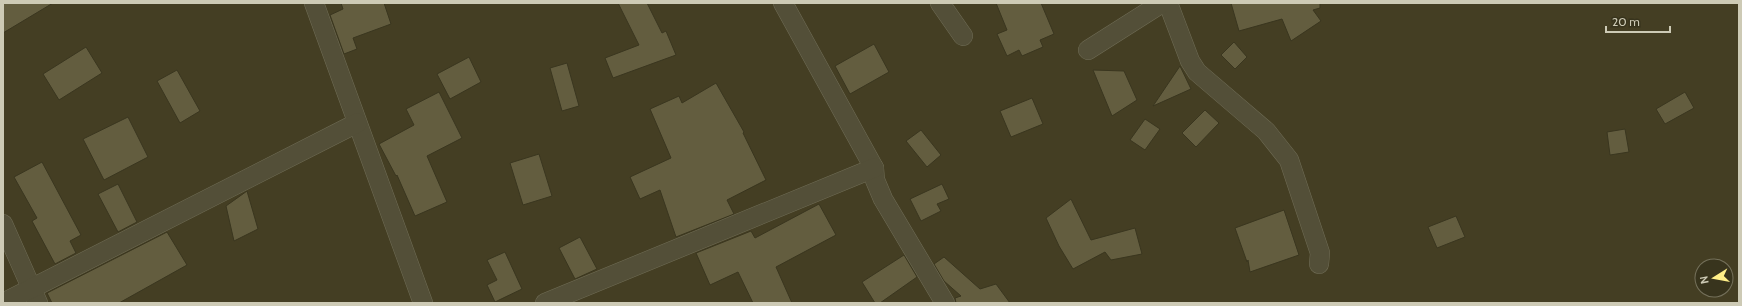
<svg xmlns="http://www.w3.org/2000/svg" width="1742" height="306" font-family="Cabin,sans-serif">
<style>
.building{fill:#635d3f;stroke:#3a361f}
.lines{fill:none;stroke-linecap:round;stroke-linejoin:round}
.minor-casing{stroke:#706d56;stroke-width:20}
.minor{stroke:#534f38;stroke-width:19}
</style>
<rect width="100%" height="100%" fill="#443e23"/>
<g class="building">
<path d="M3,3h50l-50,30z"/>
<path d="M341,3h43l7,21 -38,14 4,11 -13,5 -14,-39 13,-6z"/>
<path d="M618,3h29l15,30 4,-2 10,24 -63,23 -8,-20 34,-13z"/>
<path d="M996,3h45l13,31 -14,6 3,7 -21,9 -3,-6 -12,6 -10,-22 10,-4z"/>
<path d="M1231,3h89v5l-7,2 8,11 -30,20 -9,-22 -43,12z"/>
<path d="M1234,42l13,15 -12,12 -14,-14z"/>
<path d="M874,44l15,28 -39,22 -15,-28z"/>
<path d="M86,47l16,26 -43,27 -16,-26z"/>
<path d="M469,57l12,25 -31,17 -13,-25z"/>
<path d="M567,63l12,43 -17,5 -12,-43z"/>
<path d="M1180,66l11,23 -38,17z"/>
<path d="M177,70l23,41 -20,12 -23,-42z"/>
<path d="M1093,70l31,1 13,29 -25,16z"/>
<path d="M716,83l28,49 -1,1 23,47 -39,20 7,14 -58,23 -16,-47 -20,9 -10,-22 41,-19 -21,-49 29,-13 3,7z"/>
<path d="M439,92l23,46 -35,18 20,46 -32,14 -18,-41 -1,1 -17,-32 35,-19 -8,-16z"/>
<path d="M1685,92l9,16 -29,16 -9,-15z"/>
<path d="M1032,98l11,26 -32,13 -11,-26z"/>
<path d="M1205,110l14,13 -23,24 -14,-14z"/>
<path d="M128,117l20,40 -44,23 -21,-41z"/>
<path d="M1145,119l15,10 -15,21 -15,-10z"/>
<path d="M1625,129l4,23 -19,3 -3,-23z"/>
<path d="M921,130l20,25 -14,12 -21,-26z"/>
<path d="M539,154l13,42 -29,9 -13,-42z"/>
<path d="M42,162l39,73 -11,6 6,12 -21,11 -23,-43 5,-3 -23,-41z"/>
<path d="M118,184l19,38 -19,10 -20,-38z"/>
<path d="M942,184l7,15 -12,5 4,7 -20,10 -11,-22z"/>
<path d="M247,191l11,38 -24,12 -8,-35z"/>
<path d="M1071,199l20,41 44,-12 7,26 -31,6 -6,-8 -32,17 -14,-23 -13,-28z"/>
<path d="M819,204l17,31 -60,32 16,36h-39l-15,-31 -28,13 -14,-32 55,-22 4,7z"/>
<path d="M1284,210l15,45 -49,17 -2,-12 -1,2 -12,-34z"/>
<path d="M1456,216l9,21 -28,11 -9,-21z"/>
<path d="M167,232l20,33 -68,38h-67l-5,-10z"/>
<path d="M580,237l17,32 -22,10 -16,-31z"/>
<path d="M505,252l17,37 -27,13 -8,-17 10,-5 -10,-20z"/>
<path d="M904,255l13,22 -37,26h-5l-13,-21z"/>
<path d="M944,257l36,32 16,-5 14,19h-54l-1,-5 6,-2 -17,-15 -10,-17z"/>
</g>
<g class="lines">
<defs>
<g id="minor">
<path d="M314,3l109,300"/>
<path d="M783,3l91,165 1,12 8,19 62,104"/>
<path d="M940,3l23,33"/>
<path d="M1168,3l22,58 7,11 69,59 23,29 31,93 -1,11"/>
<path d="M1088,50l74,-47"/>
<path d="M3,224l35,79"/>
<path d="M3,303l354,-180"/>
<path d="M545,303l329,-135"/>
</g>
</defs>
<use href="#minor" class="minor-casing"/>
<use href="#minor" class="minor"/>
</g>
<rect width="1742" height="306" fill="none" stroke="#cdcab5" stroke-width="8"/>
<g transform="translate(1714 278) rotate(259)"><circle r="19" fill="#38341d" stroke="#74705a"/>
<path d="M0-3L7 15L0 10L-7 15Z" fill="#ffef88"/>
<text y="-6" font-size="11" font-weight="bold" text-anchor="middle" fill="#cdcab5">N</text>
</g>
<path d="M1606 26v6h64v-6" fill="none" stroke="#cdcab5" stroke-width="2"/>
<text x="1612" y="26" font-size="12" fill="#cdcab5" stroke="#38341d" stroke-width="3" paint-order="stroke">20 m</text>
</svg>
